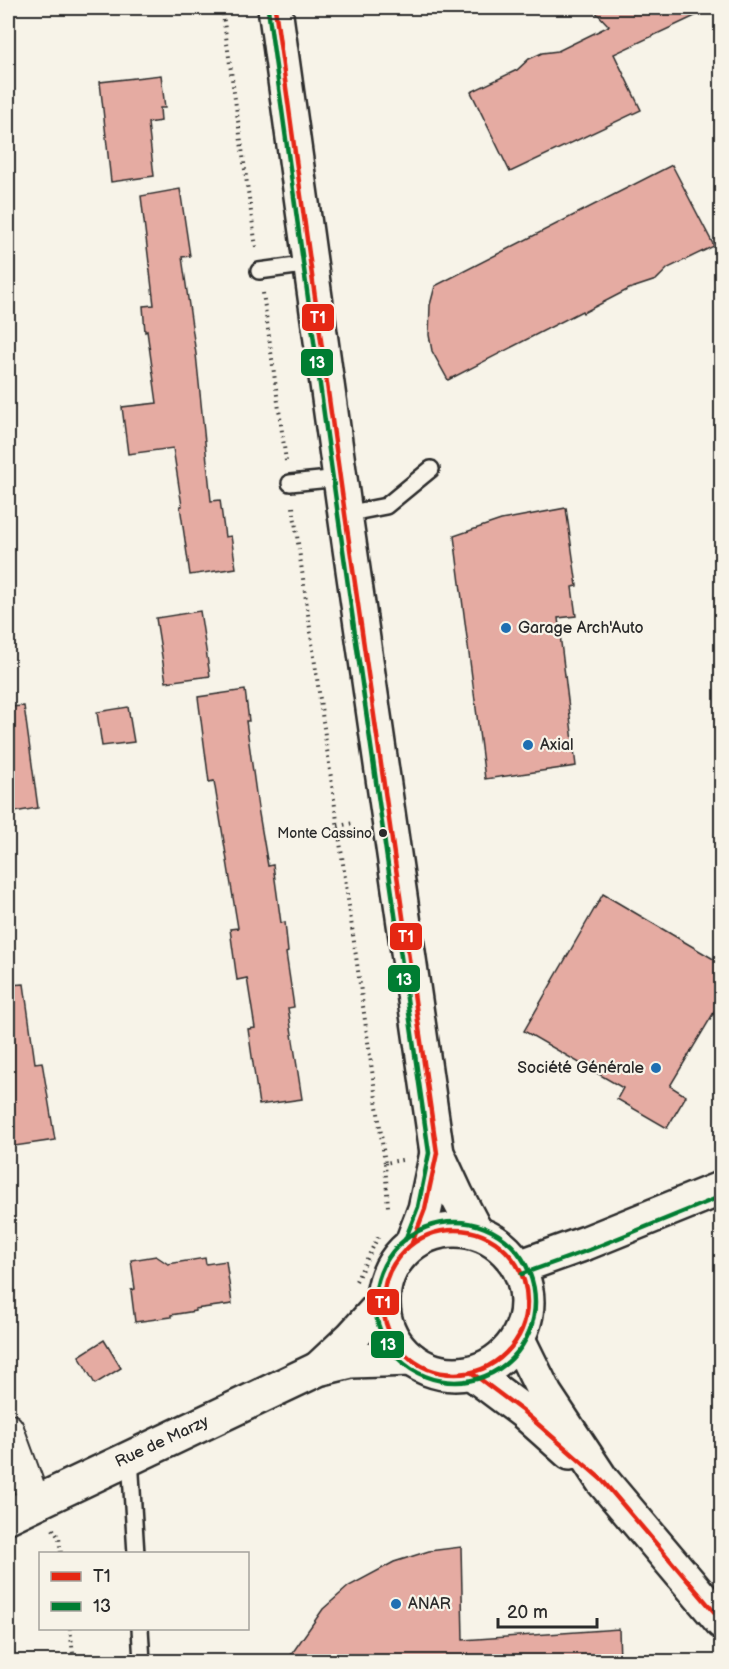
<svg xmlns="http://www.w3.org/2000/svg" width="729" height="1669" font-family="'Balsamiq Sans',sans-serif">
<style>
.building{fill:#e5aba2;stroke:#2b2b2b;stroke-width:1.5}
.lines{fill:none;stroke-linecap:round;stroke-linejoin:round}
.service-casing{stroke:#2b2b2b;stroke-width:20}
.minor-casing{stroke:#2b2b2b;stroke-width:34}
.tertiary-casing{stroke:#2b2b2b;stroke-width:38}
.secondary-casing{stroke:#2b2b2b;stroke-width:38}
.path{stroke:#2b2b2b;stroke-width:4;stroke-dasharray:1.5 4.5;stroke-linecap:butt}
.service{stroke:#f7f3e8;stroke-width:15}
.minor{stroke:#f7f3e8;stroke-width:30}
.tertiary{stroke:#f7f3e8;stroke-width:33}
.secondary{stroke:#f7f3e8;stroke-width:33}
.bus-1-casing{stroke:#f7f3e8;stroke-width:9}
.bus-2-casing{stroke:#f7f3e8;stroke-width:9}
.bus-1{stroke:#e52713;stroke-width:4.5}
.bus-2{stroke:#007d32;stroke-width:4.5}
.poi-dot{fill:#1f6fb2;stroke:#f7f3e8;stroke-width:2}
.bus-dot{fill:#2b2b2b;stroke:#f7f3e8;stroke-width:2}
.labels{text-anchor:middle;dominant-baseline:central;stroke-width:4.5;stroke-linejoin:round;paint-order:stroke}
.bus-label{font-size:14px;fill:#2b2b2b;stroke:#f7f3e8;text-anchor:end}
.poi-label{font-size:16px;fill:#2b2b2b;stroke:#f7f3e8;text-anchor:start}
.street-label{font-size:16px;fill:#2b2b2b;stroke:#f7f3e8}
.line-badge{stroke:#f7f3e8;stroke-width:2}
.badge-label{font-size:16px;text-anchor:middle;font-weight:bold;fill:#fff}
</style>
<rect width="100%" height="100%" fill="#f7f3e8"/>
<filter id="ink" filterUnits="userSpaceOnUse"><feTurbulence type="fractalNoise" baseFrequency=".0167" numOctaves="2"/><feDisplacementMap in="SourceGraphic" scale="12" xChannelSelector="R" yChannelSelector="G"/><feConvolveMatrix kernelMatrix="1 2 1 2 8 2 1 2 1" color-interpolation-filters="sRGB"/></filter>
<g filter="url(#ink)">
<g class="building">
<path d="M592,8h120l-98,46 27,56 -131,62 -39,-80 46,-22 12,-11 13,-6 16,-2 51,-25z"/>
<path d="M161,75l4,33h-5l1,13 -13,2 6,53 -43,6 -11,-100z"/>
<path d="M672,165l42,81 -46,22 -12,12 -27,9 -46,24 -1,-2 -134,69 -16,-29 -3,-16 1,-30 5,-19z"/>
<path d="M180,189l10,67 -8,1 14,97 15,147 9,-1 5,37 6,-1 5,32 -46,7 -10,-69h2l-9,-58 -45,6 -6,-47 35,-4 -10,-72 -2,1 -2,-26 11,-1 -13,-109z"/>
<path d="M566,508l11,78 -5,1 4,29 -18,2 18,148 -91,13 -31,-243 47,-16z"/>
<path d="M200,611l10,65 -44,6 -10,-64z"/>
<path d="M245,690l4,31h-3l12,87 10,58 5,-1 8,58 4,-1 3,30 -2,1 8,54 -6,1 14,91 -43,6 -11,-76 7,-1 -8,-50 -10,2 -7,-51 8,-1 -24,-147 -5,1 -11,-85z"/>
<path d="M24,706l14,102 -30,5v-106z"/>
<path d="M128,707l6,35 -32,4 -5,-34z"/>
<path d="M603,894l119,70v35l-52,87 16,10 -19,32 -50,-29 6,-11 -99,-57z"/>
<path d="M24,984l11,79 7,-1 13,78 -47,7v-162z"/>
<path d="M156,1256l12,8 37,-6 1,6 20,-3 6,43 -37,5v2l-24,4v2l-36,5 -4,-32 4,-1 -4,-29z"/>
<path d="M104,1340l17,28 -26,16 -16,-28z"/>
<path d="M461,1547l2,93 156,-11 1,33h-334l37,-53 26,-23 45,-24 35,-11z"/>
</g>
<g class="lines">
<defs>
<g id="service">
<path d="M259,271l52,-7"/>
<path d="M290,483l50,-5"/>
<path d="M345,514l41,-8 45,-37"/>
<path d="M130,1458l6,96"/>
<path d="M140,1628l2,34"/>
</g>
<path id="minor" d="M8,1429l27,74"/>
<g id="tertiary">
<path d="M275,8l70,506 92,639 19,41 20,38"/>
<path d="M412,1243l13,-34 12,-56"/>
</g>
<g id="secondary">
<circle cx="455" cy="1302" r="72"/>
<path d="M519,1267l67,-24 136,-55"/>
<path d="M518,1339l27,55 57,86 120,142"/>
<path d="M319,1368l33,-31 30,-33"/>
<path d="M472,1373l52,39 46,41"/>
<path d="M8,1516l310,-147 33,-8 60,-2"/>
</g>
</defs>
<use href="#service" class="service-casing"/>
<use href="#minor" class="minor-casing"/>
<use href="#tertiary" class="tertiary-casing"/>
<use href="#secondary" class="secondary-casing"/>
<g class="path">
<path d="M222,8l34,239"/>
<path d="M263,293l23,168"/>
<path d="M293,507l92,656 17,-3"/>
<path d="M338,826l16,-3"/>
<path d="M385,1163l3,44"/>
<path d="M356,1281l22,-44"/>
<path d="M53,1529l6,9 2,16"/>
<path d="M70,1628l4,34"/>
</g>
<use href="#service" class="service"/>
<use href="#minor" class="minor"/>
<use href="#tertiary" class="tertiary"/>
<use href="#secondary" class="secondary"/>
<defs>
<g id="bus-1">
<path d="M275,8l70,506 92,639 -12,56 -13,34"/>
<circle cx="455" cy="1302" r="72"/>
<path d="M472,1373l52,39 78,68 120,141"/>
</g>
<g id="bus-2">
<path d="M268,9l70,506 91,638 -11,54 -13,33"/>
<circle cx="455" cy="1302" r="80"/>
<path d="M522,1274l67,-24 133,-54"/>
</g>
</defs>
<use href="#bus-1" class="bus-1-casing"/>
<use href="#bus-2" class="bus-2-casing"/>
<use href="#bus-1" class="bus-1"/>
<use href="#bus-2" class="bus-2"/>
</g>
</g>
<g class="poi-dot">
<circle cx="506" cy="628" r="6"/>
<circle cx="528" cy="745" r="6"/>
<circle cx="656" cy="1068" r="6"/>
<circle cx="396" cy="1604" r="6"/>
</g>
<circle class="bus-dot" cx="383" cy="833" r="5"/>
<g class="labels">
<g class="bus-label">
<text x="372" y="833">Monte Cassino</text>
</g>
<g class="poi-label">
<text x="518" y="628">Garage Arch'Auto</text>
<text x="540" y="745">Axial</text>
<text x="644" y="1068" text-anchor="end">Société Générale</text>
<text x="408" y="1604">ANAR</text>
</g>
<g class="street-label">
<text transform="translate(162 1442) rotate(-25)">Rue de Marzy</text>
</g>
</g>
<g class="line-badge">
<rect x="301" y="303" width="34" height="29" rx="6" fill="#e52713"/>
<rect x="300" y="348" width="34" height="29" rx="6" fill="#007d32"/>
<rect x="389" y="922" width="34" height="29" rx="6" fill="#e52713"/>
<rect x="387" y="964" width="34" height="29" rx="6" fill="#007d32"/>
<rect x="366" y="1288" width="34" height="28" rx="6" fill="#e52713"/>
<rect x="370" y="1330" width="35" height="29" rx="6" fill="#007d32"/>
</g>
<g class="badge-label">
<text x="318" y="323">T1</text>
<text x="317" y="368">13</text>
<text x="406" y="942">T1</text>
<text x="404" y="985">13</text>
<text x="383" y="1308">T1</text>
<text x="388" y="1350">13</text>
</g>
<rect width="729" height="1669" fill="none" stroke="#f7f3e8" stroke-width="30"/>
<rect x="15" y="15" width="699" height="1639" fill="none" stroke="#2b2b2b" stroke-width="2" filter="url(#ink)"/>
<rect x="39" y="1552" width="210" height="78" fill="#f7f3e8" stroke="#a5a39c" stroke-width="1.5"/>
<rect x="51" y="1572" width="30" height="9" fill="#e52713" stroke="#a5a39c" stroke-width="1.5"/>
<text x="93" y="1582" font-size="18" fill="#2b2b2b">T1</text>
<rect x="51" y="1602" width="30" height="9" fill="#007d32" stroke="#a5a39c" stroke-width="1.5"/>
<text x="93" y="1612" font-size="18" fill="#2b2b2b">13</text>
<path d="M498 1618v9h99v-9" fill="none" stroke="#2b2b2b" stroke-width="3"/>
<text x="507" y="1618" font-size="18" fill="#2b2b2b" stroke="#f7f3e8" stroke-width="4.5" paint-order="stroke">20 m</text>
</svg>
